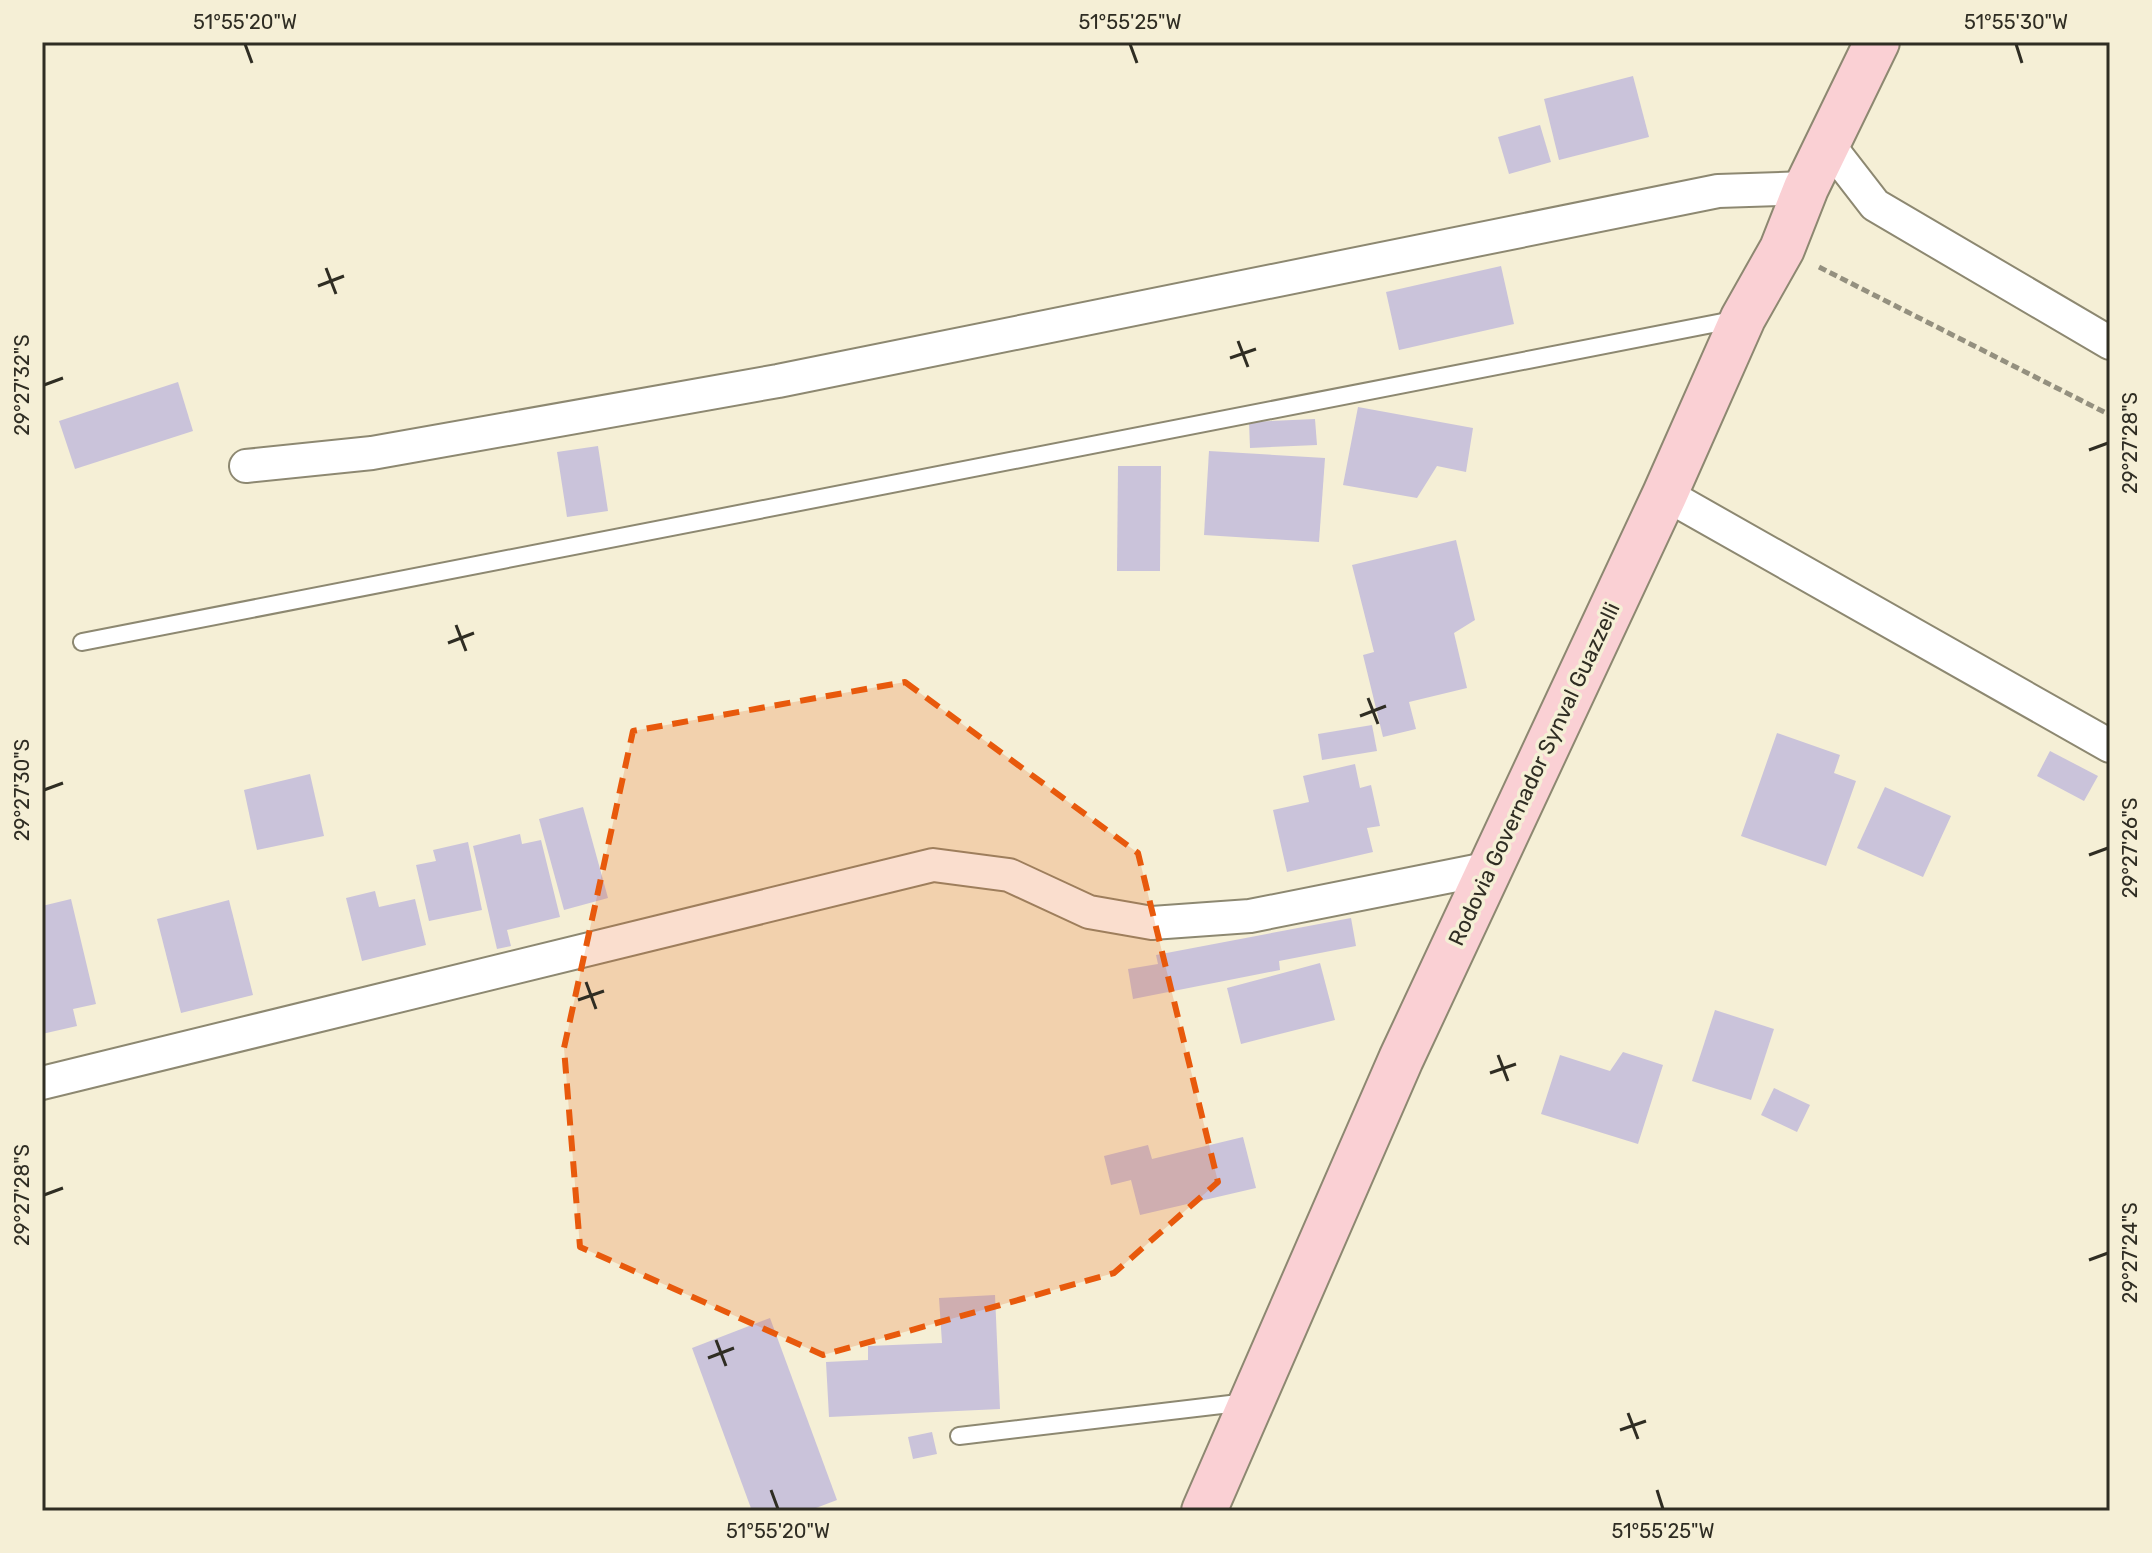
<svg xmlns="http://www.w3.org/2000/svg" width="2152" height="1553" font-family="Rubik,sans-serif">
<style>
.building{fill:#cac3da}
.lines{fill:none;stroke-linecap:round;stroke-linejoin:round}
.lane-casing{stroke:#8d8871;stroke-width:20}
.street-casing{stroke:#8d8871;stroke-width:36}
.secondary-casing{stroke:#8d8871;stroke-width:48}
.path{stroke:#94907f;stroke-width:5;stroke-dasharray:8 4;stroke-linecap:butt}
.lane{stroke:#fff;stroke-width:16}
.street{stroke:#fff;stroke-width:32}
.secondary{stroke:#fad0d4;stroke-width:44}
.marked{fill:#e8590c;fill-opacity:0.2;stroke:#e8590c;stroke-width:6;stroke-dasharray:16 10;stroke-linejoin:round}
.ticks{fill:none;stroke:#2f2d23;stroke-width:3}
.labels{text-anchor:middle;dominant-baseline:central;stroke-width:7;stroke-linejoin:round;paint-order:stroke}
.street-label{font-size:22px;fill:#2f2d23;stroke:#f5efd6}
.neatline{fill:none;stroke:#2f2d23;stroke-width:3}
.ticks-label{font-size:20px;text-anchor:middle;fill:#2f2d23}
</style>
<rect width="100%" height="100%" fill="#f5efd6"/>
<g class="building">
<path d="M1633,76l16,61 -90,23 -15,-61z"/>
<path d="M1540,125l11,37 -42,12 -11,-37z"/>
<path d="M1501,266l13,58 -115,26 -13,-58z"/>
<path d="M178,382l15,49 -118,38 -16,-48z"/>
<path d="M1358,407l115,21 -7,44 -29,-6 -20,32 -74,-13z"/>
<path d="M1315,419l2,26 -67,3 -1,-26z"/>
<path d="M598,446l10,65 -41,6 -10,-65z"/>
<path d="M1209,451l116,7 -6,84 -115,-7z"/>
<path d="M1118,466h43l-1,105h-43z"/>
<path d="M1456,540l19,80 -21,13 13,55 -58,14 7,27 -33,8 -20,-82 11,-3 -22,-87z"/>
<path d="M1372,725l5,26 -55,9 -4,-26z"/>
<path d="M1777,733l63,22 -6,18 22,8 -30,85 -85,-30z"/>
<path d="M2050,751l48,25 -14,25 -47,-25z"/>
<path d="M1355,764l5,24 11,-3 9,41 -13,2 6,24 -86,20 -14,-62 36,-8 -6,-26z"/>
<path d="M310,774l14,62 -67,14 -13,-60z"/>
<path d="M1885,787l66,29 -28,61 -66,-29z"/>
<path d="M583,807l25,91 -44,12 -25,-91z"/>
<path d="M520,834l2,10 19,-4 19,77 -53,13 4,16 -14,3 -24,-103z"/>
<path d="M468,842l14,68 -53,11 -13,-56 20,-4 -3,-11z"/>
<path d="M375,891l4,16 36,-8 11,46 -64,16 -16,-63z"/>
<path d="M71,899l25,105 -23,5 4,17 -35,8v-128z"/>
<path d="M229,900l24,95 -72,18 -24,-94z"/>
<path d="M1351,918l5,28 -77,15 1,9 -147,29 -5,-30 30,-5 -2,-9z"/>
<path d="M1320,963l15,57 -94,24 -14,-56z"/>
<path d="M1715,1010l59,19 -23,71 -59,-19z"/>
<path d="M1623,1052l40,13 -25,79 -97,-30 19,-59 50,16z"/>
<path d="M1774,1088l36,17 -13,27 -36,-17z"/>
<path d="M1243,1137l13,51 -116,27 -9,-35 -20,5 -7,-29 44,-11 4,14z"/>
<path d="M995,1295l5,114 -171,8 -3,-55 42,-2v-14l74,-3 -3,-45z"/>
<path d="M770,1318l67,182 -29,11h-56l-60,-163z"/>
<path d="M932,1432l5,22 -24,5 -5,-22z"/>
</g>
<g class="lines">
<defs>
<g id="lane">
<path d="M82,642l1656,-323"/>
<path d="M959,1436l288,-34"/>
</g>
<g id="street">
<path d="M1827,143l48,62 235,138"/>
<path d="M246,466l126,-13 406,-72 940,-190 88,-3"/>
<path d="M1665,494l445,252"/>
<path d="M42,1083l891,-218 76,10 80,37 63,11 98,-7 241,-48"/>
</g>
<path id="secondary" d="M1204,1511l197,-452 264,-565 78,-176 39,-69 24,-61 71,-146"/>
</defs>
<use href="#lane" class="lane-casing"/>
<use href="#street" class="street-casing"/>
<use href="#secondary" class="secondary-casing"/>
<path class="path" d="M1819,267l291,148"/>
<use href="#lane" class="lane"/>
<use href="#street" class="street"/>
<use href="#secondary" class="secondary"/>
</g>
<path class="marked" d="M905,682l233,171 80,329 -104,91 -291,82 -243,-108 -16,-199 69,-317z"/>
<path class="ticks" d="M245,44l7,19M1130,44l7,19M2016,44l6,19M326,268l10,26M318,286l26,-10M1238,341l10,26M1230,358l26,-9M44,385l19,-7M2089,450l19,-7M456,625l10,26M448,643l26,-10M1368,698l10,26M1360,716l26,-10M44,790l19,-7M2089,855l19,-7M586,982l10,27M578,1000l26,-9M1498,1055l10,26M1490,1073l26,-9M44,1195l19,-7M2089,1260l19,-7M716,1340l10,26M708,1358l26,-10M1628,1413l10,26M1620,1430l26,-9M771,1490l7,19M1657,1490l6,19"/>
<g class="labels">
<g class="street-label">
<text transform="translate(1534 774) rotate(-65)">Rodovia Governador Synval Guazzelli</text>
</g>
</g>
<rect width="2152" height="1553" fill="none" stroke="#f5efd6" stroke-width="88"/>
<rect x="44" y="44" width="2064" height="1465" class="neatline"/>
<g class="ticks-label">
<text x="245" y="29">51°55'20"W</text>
<text x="1130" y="29">51°55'25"W</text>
<text x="2016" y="29">51°55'30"W</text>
<text transform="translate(22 385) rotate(-90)" y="7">29°27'32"S</text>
<text transform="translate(2130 443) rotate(-90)" y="7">29°27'28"S</text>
<text transform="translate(22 790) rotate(-90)" y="7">29°27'30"S</text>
<text transform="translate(2130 848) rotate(-90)" y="7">29°27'26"S</text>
<text transform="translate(22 1195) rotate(-90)" y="7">29°27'28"S</text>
<text transform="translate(2130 1253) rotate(-90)" y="7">29°27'24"S</text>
<text x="778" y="1538">51°55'20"W</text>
<text x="1663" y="1538">51°55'25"W</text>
</g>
</svg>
